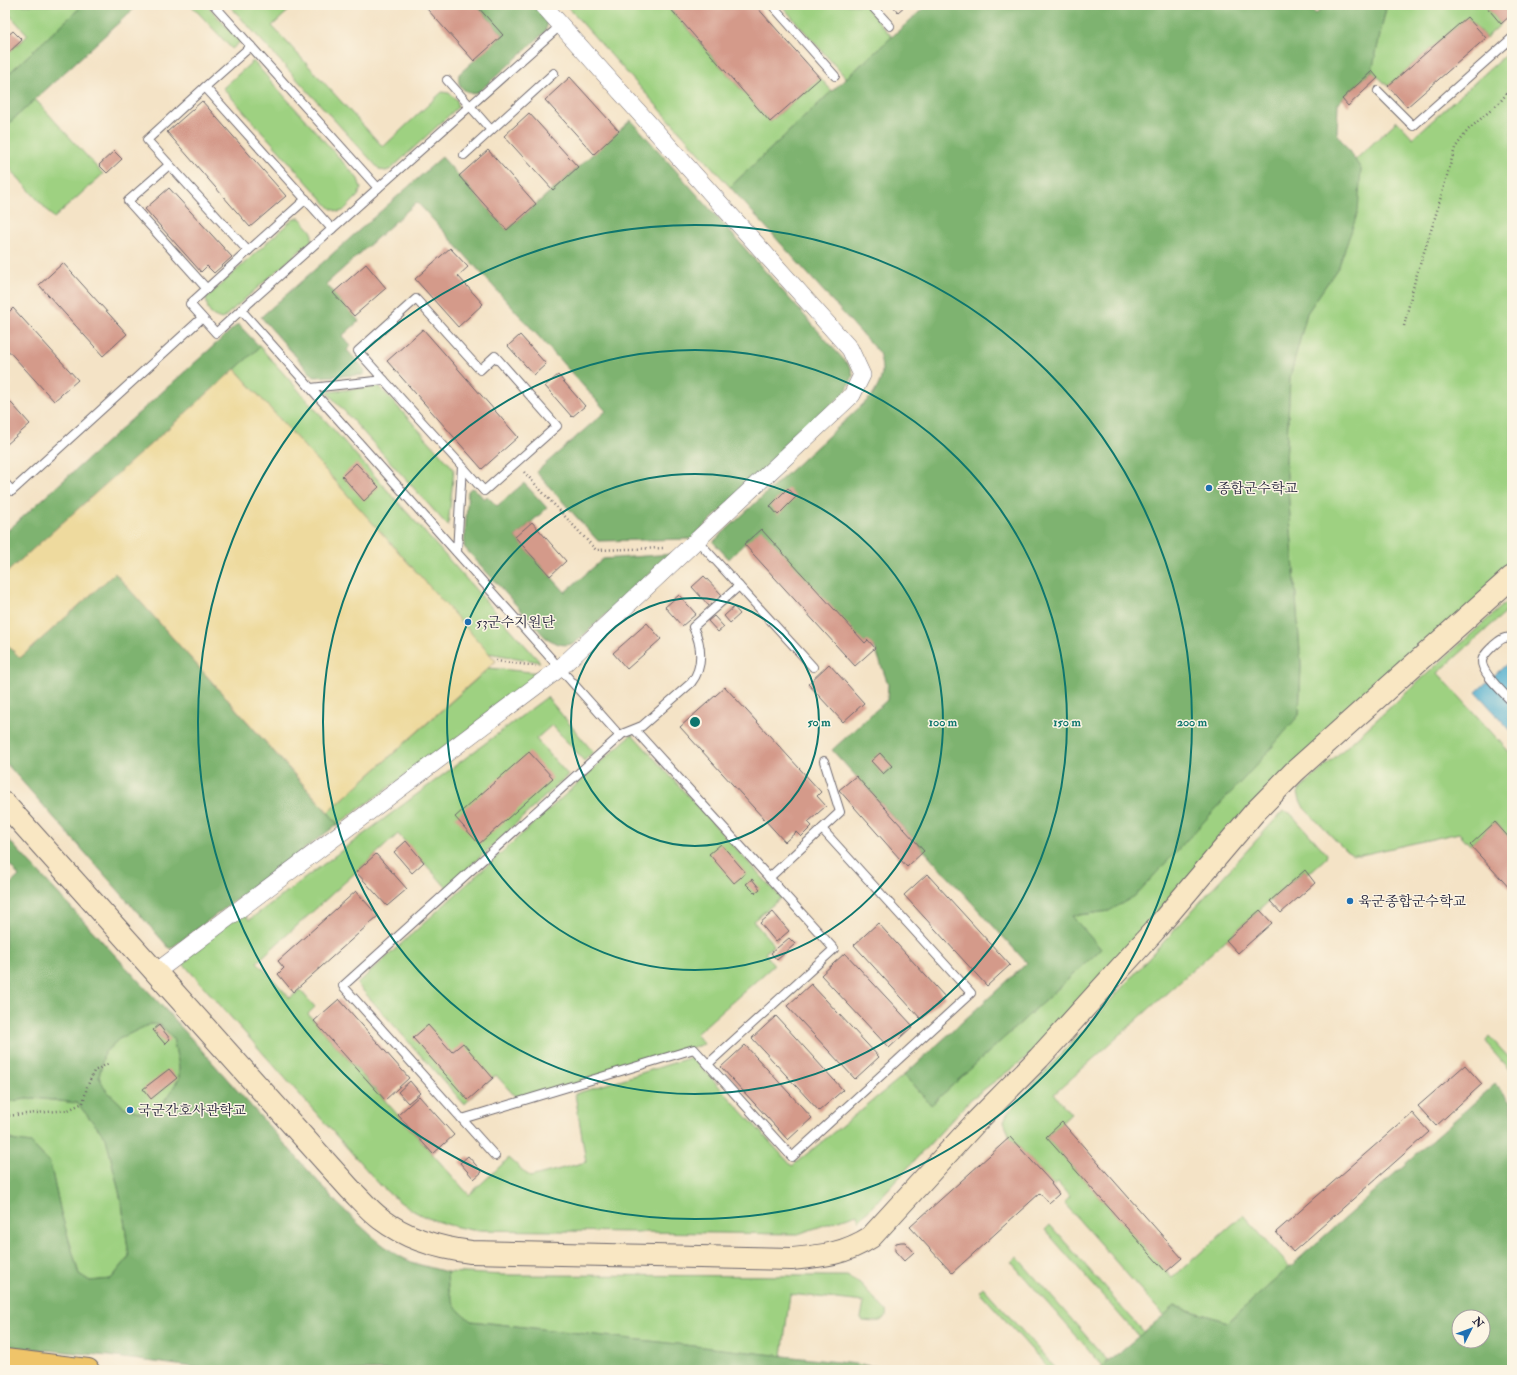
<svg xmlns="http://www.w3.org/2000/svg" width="1517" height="1375" font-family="'IM FELL Double Pica','Noto Serif KR',serif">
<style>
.green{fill:#9ed181;stroke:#607a5e}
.forest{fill:#7eb36f;stroke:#506a55;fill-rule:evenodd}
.sand{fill:#eeda9e;stroke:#887e6c}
.water{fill:#51afcf;stroke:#3a6885}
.building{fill:#d49a8a}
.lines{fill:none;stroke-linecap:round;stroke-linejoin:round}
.lane-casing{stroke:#6c666c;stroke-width:10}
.street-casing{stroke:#6c666c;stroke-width:18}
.secondary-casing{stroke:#6c666c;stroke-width:24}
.highway-casing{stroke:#6c666c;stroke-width:24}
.path{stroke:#6c666c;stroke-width:2.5;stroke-dasharray:1 3;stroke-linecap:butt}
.lane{stroke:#fff;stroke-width:8}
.street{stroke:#fff;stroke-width:17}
.secondary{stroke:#f9e7c3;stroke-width:22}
.highway{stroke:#efc469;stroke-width:22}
.ring{fill:none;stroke:#0f766e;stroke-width:2}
.poi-dot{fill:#1f6fb2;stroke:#fcf5e5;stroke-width:1.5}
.labels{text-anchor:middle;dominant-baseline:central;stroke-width:3;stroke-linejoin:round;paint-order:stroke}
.poi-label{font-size:14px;fill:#22223b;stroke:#fcf5e5;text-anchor:start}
.centre{fill:#0f766e;stroke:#fcf5e5;stroke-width:2}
.ring-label{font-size:12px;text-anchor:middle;font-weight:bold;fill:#0f766e;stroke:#fcf5e5;stroke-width:3;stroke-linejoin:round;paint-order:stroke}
</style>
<rect width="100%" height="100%" fill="#fcf5e5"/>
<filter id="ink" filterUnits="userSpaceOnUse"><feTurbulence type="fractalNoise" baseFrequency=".025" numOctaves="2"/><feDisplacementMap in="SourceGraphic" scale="8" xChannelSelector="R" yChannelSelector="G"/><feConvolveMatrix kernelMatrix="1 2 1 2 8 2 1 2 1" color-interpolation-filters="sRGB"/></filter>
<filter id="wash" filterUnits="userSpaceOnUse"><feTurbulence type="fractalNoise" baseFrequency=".012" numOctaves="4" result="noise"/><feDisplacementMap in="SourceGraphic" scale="16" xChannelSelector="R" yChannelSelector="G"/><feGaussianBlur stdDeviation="0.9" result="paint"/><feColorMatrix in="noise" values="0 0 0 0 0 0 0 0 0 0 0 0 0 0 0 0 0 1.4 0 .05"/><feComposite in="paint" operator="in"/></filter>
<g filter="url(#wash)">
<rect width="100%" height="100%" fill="#f4e3c6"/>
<g class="green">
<path d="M5,5h78l-78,72v-21l23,-21 -23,-25z"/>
<path d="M191,5h16l33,37 -8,7z"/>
<path d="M229,5h66l-23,21 111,121 59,-55 7,1 8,7 1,7 -67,62 -5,2 -6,-1z"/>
<path d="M566,5h103l-1,2 102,115 50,-44 12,13 -102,96z"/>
<path d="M781,5h83l28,32 -46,41z"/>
<path d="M1389,5h96l16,19 -15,14 -19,-21 -79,69 -16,-15 14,-63z"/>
<path d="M1512,49v518l-325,312 -161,179 -55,41 -112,122 -2,-7 -59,20 -326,-4c-41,-8 -61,-16 -91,-44l-201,-226 63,-48 6,8 298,-223 46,55 -9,9 -32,-36 -16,14 32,36 -121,113 -49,-54 -141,128 33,36 10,-8 15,17 -7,7 161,181 40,-37 21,19 56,-15 -11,-68 117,-37 100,109 112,-91 27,30 170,-156 -30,-33 38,-5 190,-196 2,-50 -15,-202 4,-86 17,-64 32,-47 22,-97 -6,-9 42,-39 16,17z"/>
<path d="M253,61l105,118 3,9 -3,8 -15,15 -5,1 -8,-4 -107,-120z"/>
<path d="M35,99l68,75 -49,44 -49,-55v-36z"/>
<path d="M294,218h6l12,14v8l-90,79c-14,-4 -14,-8 -16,-21z"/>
<path d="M260,347l280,315 -52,-9 -253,-284z"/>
<path d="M379,386l75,83 -6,57 -121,-134z"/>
<path d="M1512,597v15l-3,-3 -71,64 74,82v86l-17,-19 -25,23 -11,-12 -98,22h-8l-7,-4 -42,-43 -4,-8 -2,-7 2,-4z"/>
<path d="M489,668l52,5 -3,7 -200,144 -10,-12z"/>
<path d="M632,734l149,164 -28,23 21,24 -9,8 9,12 -78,69 8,10 -185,57 -23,-26 -32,29 -107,-120z"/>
<path d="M1283,811l7,2 37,41 -1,4 -18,16 -4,-4 -250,224 17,20 -25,23 126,141 71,-63 47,52 -62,55 -53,-16 -11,10 -100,-113 6,-6 -12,-14 -4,3 -44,-49 -6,-16 3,-7z"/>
<path d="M149,1024l12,1 12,13 6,28v13l-19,28 -17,6 -19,-6 -19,-17 -6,-13 5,-24 15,-14z"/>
<path d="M1489,1036l23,25v12l-24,-27c-3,-4 -2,-6 1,-10z"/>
<path d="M34,1098l43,5 29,35 16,66 7,53 -18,22 -21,2 -11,-7 -18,-61 -11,-50 -19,-20 -16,-2 -10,-5v-34z"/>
<path d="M1050,1225l94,107 -5,5 -94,-107z"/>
<path d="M1017,1257l91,104 -5,5 -92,-104z"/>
<path d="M447,1272l56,3 344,1 13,7 26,28c3,13 -15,11 -23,10l-2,-3 3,-16 -74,-8 -8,62 -311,-35 -15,-12 -8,-20z"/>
<path d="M983,1287l74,83h-7l-71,-79z"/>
</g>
<g class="forest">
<path d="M83,5h55l-133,122v-50z"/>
<path d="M476,5h61c9,9 14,17 7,28l-64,58 -8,3c-11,-5 -15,-9 -13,-20l44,-39z"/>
<path d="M927,5h381l8,9 10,-9h63l-3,3 -14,63 -34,32 -1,30 24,36 -3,43 -19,54 -32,47 -17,64 -4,86 15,202 -2,50 -37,44 -127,137 -26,15 -37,5 29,33 -170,156 -27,-30 123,-112 -195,-213 55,-50 1,-16 -13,-36 -7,-7 -3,2 -121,-99 -15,15 -16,-17 160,-147c10,-17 11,-23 6,-42l-149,-166 102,-96z"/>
<path d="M631,120l220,248 2,8 -7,15 -155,148 -93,2 -62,-69 70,-61 -189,-209 -91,82 33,37 -17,15 9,10 -4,4 17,19 1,4 -3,2 -48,2 -53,-60 181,-160 65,73z"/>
<path d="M238,324l22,23 -255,227v-41z"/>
<path d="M524,483l23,25 -32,29 50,55 38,-33 69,-5 -97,89c-14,4 -18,1 -30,-6l-81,-90 4,-56 3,-3 4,1 9,10 3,-3 10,10z"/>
<path d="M115,573l223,251 -168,125 -165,-187v-120l15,16z"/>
<path d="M5,836l168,182 164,185c23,22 50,51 80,61 10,3 20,5 30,8l1,17 8,19 15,13 438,49h-693l-108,-14 -103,-10v-209l6,3 20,3 19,20 11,50 18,61 11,7 21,-2 18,-22 -7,-53 -16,-66 -29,-35 -43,-5 -29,4v-213l14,-13 -14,-17zM150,1024l11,1 12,13 6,28v13l-19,28 -17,6 -19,-6 -18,-17 -7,-13 5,-24 15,-14z"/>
<path d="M1495,1084l17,19v267h-414l77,-64 53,16zM1459,1317h24v24h-24z"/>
</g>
<path class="sand" d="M235,369l261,292 -168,151 -213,-239 -95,85 -15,-16v-68z"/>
<path class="water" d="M1511,660l1,1v71l-36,-40z"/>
<g id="blocks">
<g class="building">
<path d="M432,5h44l27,30 -29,26 -47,-52z"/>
<path d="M669,5h86l65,73 -50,44 -102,-116z"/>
<path d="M892,5h14l-8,7z"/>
<path d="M1485,5h27v9l-11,10z"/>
<path d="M1467,17l19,21 -79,69 -19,-21z"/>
<path d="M13,31l9,9 -17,16v-18z"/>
<path d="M1372,71l6,7 -30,28 -6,-7z"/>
<path d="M570,77l49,54 -25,23 -49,-54z"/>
<path d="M202,101l84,95 -36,31 -83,-95z"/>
<path d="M529,113l49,54 -25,23 -49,-54z"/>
<path d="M488,150l48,54 -29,26 -48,-54z"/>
<path d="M114,151l8,8 -15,14 -8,-8z"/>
<path d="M169,188l63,69 -18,16 -7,-7 -6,6 -56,-63z"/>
<path d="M450,248l18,19 -10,9 25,28 -25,23 -43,-48z"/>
<path d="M63,263l64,71 -24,22 -64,-71z"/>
<path d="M366,264l20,24 -32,28 -21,-23z"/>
<path d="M13,308l65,72 -24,21 -49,-54v-31z"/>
<path d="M423,329l95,108 -36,32 -95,-108z"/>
<path d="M520,335l26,29 -12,11 -26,-29z"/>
<path d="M558,375l27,31 -13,11 -27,-31z"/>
<path d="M5,396l25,28 -24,21 -1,-1z"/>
<path d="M356,463l23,24 -15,14 -22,-25z"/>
<path d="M788,488l8,9 -18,18 -8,-9z"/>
<path d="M532,522l34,39 -16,15 -35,-39z"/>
<path d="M761,529l104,114 3,-3 7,8 -20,18 -111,-122z"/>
<path d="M704,576l19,20 -13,11 -18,-20z"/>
<path d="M679,595l17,19 -14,12 -17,-19z"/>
<path d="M734,607l6,7 -10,9 -6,-7z"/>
<path d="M714,616l10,11 -6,5 -10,-11z"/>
<path d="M647,623l14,16 -34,30 -14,-16z"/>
<path d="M829,664l35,39 -21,19 -35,-38z"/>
<path d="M725,687l96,105 -4,4 9,10 -18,16 4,4 -11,11 -5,-5 -11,10 -105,-115z"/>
<path d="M529,752l24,26 -74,66 -24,-27z"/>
<path d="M880,753l12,13 -9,8 -12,-13z"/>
<path d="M856,776l68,75 -17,16 -68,-77z"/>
<path d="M1495,822l17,19v50l-42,-46z"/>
<path d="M406,841l18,21 -12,11 -18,-21z"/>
<path d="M721,844l25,29 -12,10 -25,-29z"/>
<path d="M376,854l31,35 -20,17 -31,-34z"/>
<path d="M1305,870l10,13 -34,30 -11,-12z"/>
<path d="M927,874l83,91 -23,21 -83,-91z"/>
<path d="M752,879l8,10 -5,4 -9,-9z"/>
<path d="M356,891l22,25 -85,76 -15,-18 6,-6 -6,-7z"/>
<path d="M1260,910l12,13 -34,30 -12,-13z"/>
<path d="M773,912l16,19 -13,11 -16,-19z"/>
<path d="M878,923l67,74 -24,22 -67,-74z"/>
<path d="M789,938l6,6 -18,16 -6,-7z"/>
<path d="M845,953l68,73 -24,22 -68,-73z"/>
<path d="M811,984l68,73 -24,22 -68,-73z"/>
<path d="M339,999l70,79 -24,22 -71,-79z"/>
<path d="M776,1016l67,74 -24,21 -67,-73z"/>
<path d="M159,1025l11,14 -5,5 -12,-14z"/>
<path d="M428,1025l24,27 11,-9 30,35 -25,22 -55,-62z"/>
<path d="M745,1045l67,73 -24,22 -67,-73z"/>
<path d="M1465,1065l17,19 -46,42 -18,-20z"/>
<path d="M169,1069l8,9 -26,21 -8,-10z"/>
<path d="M410,1081l10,12 -12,10 -10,-11z"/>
<path d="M419,1096l35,39 -21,19 -35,-39z"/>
<path d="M1412,1113l17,19 -136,120 -17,-20z"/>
<path d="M1062,1122l120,136 -16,14 -120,-135z"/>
<path d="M1010,1137l42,46 -1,1 8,10 -10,9 -9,-10 -88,80 -42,-46z"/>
<path d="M468,1156l14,16 -8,7 -14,-16z"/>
<path d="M901,1242h4l9,10 -10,9 -9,-10v-3l1,-5z"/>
</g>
</g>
</g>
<g filter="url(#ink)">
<use href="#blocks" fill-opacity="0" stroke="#6c666c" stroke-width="1"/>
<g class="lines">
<defs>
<g id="lane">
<path d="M214,5l164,183 183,-163"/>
<path d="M772,5l63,71"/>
<path d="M871,5l19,21"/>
<path d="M251,46l-46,41 127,142"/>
<path d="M447,80l44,50"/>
<path d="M205,87l-58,53 101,111 -58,53 26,29 25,-23"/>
<path d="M1378,91l35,35 99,-88"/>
<path d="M464,155l90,-82"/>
<path d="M169,165l-41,36 79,88"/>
<path d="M378,188l-137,122 379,426"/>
<path d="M248,251l58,-52"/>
<path d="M384,380l-26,-29 58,-52 64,71 15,-14 62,70 -73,65 -22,-25"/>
<path d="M311,388l73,-8 78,86 -5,86"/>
<path d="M5,483l7,8 190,-173"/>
<path d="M697,540l116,127"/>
<path d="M1512,638c-9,-2 -13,3 -19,8 -5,5 -10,9 -11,15 -1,12 22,32 30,41"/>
<path d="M635,730l199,219 -126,115"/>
<path d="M769,878l71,-66 -16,-51"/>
<path d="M462,1119l232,-70 98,108 179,-164 -149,-164"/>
<path d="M495,1156l-152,-170 279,-252 20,-8 49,-43c13,-16 11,-38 2,-56l46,-41"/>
</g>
<path id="street" d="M156,972l404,-304 292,-273 10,-20 -12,-26 -307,-344"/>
<path id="secondary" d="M5,804l345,385c10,10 20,22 31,30 26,20 58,29 90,33l321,7c30,-3 53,-5 79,-22l105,-115 63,-64 115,-127 100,-118 40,-41 218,-195"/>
<path id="highway" d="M5,1360l83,10"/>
</defs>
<use href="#lane" class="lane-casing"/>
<use href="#street" class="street-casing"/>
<use href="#secondary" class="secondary-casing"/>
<use href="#highway" class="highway-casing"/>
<g class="path">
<path d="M1404,326l11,-46 19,-59 21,-73 13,-18 32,-28 12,-15"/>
<path d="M524,472l72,78 68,-2"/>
<path d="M496,661l40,5"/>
<path d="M5,1116l63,-6 15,-7 4,-16 7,-16 14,-7"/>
</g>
<use href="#lane" class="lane"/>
<use href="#street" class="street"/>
<use href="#secondary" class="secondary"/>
<use href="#highway" class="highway"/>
</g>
</g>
<g class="ring">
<circle cx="695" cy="722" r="124"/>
<circle cx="695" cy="722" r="248"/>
<circle cx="695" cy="722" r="372"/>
<circle cx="695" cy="722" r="497"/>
</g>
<g class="poi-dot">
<circle cx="1209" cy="488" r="4"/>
<circle cx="468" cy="622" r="4"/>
<circle cx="1350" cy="901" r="4"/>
<circle cx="130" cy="1110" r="4"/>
</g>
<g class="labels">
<g class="poi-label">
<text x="1217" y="488">종합군수학교</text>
<text x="476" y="622">53군수지원단</text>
<text x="1358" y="901">육군종합군수학교</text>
<text x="138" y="1110">국군간호사관학교</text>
</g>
</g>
<circle cx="695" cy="722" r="6" class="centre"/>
<g class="ring-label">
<text x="819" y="726">50 m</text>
<text x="943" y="726">100 m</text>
<text x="1067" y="726">150 m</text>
<text x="1192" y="726">200 m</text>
</g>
<rect width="1517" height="1375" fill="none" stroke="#fcf5e5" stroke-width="20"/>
<g transform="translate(1471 1329) rotate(48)"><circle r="19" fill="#fcf5e5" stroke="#a5a1a1"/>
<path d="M0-3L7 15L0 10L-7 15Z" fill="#1f6fb2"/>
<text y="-6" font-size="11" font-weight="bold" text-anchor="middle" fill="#22223b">N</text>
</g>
</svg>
